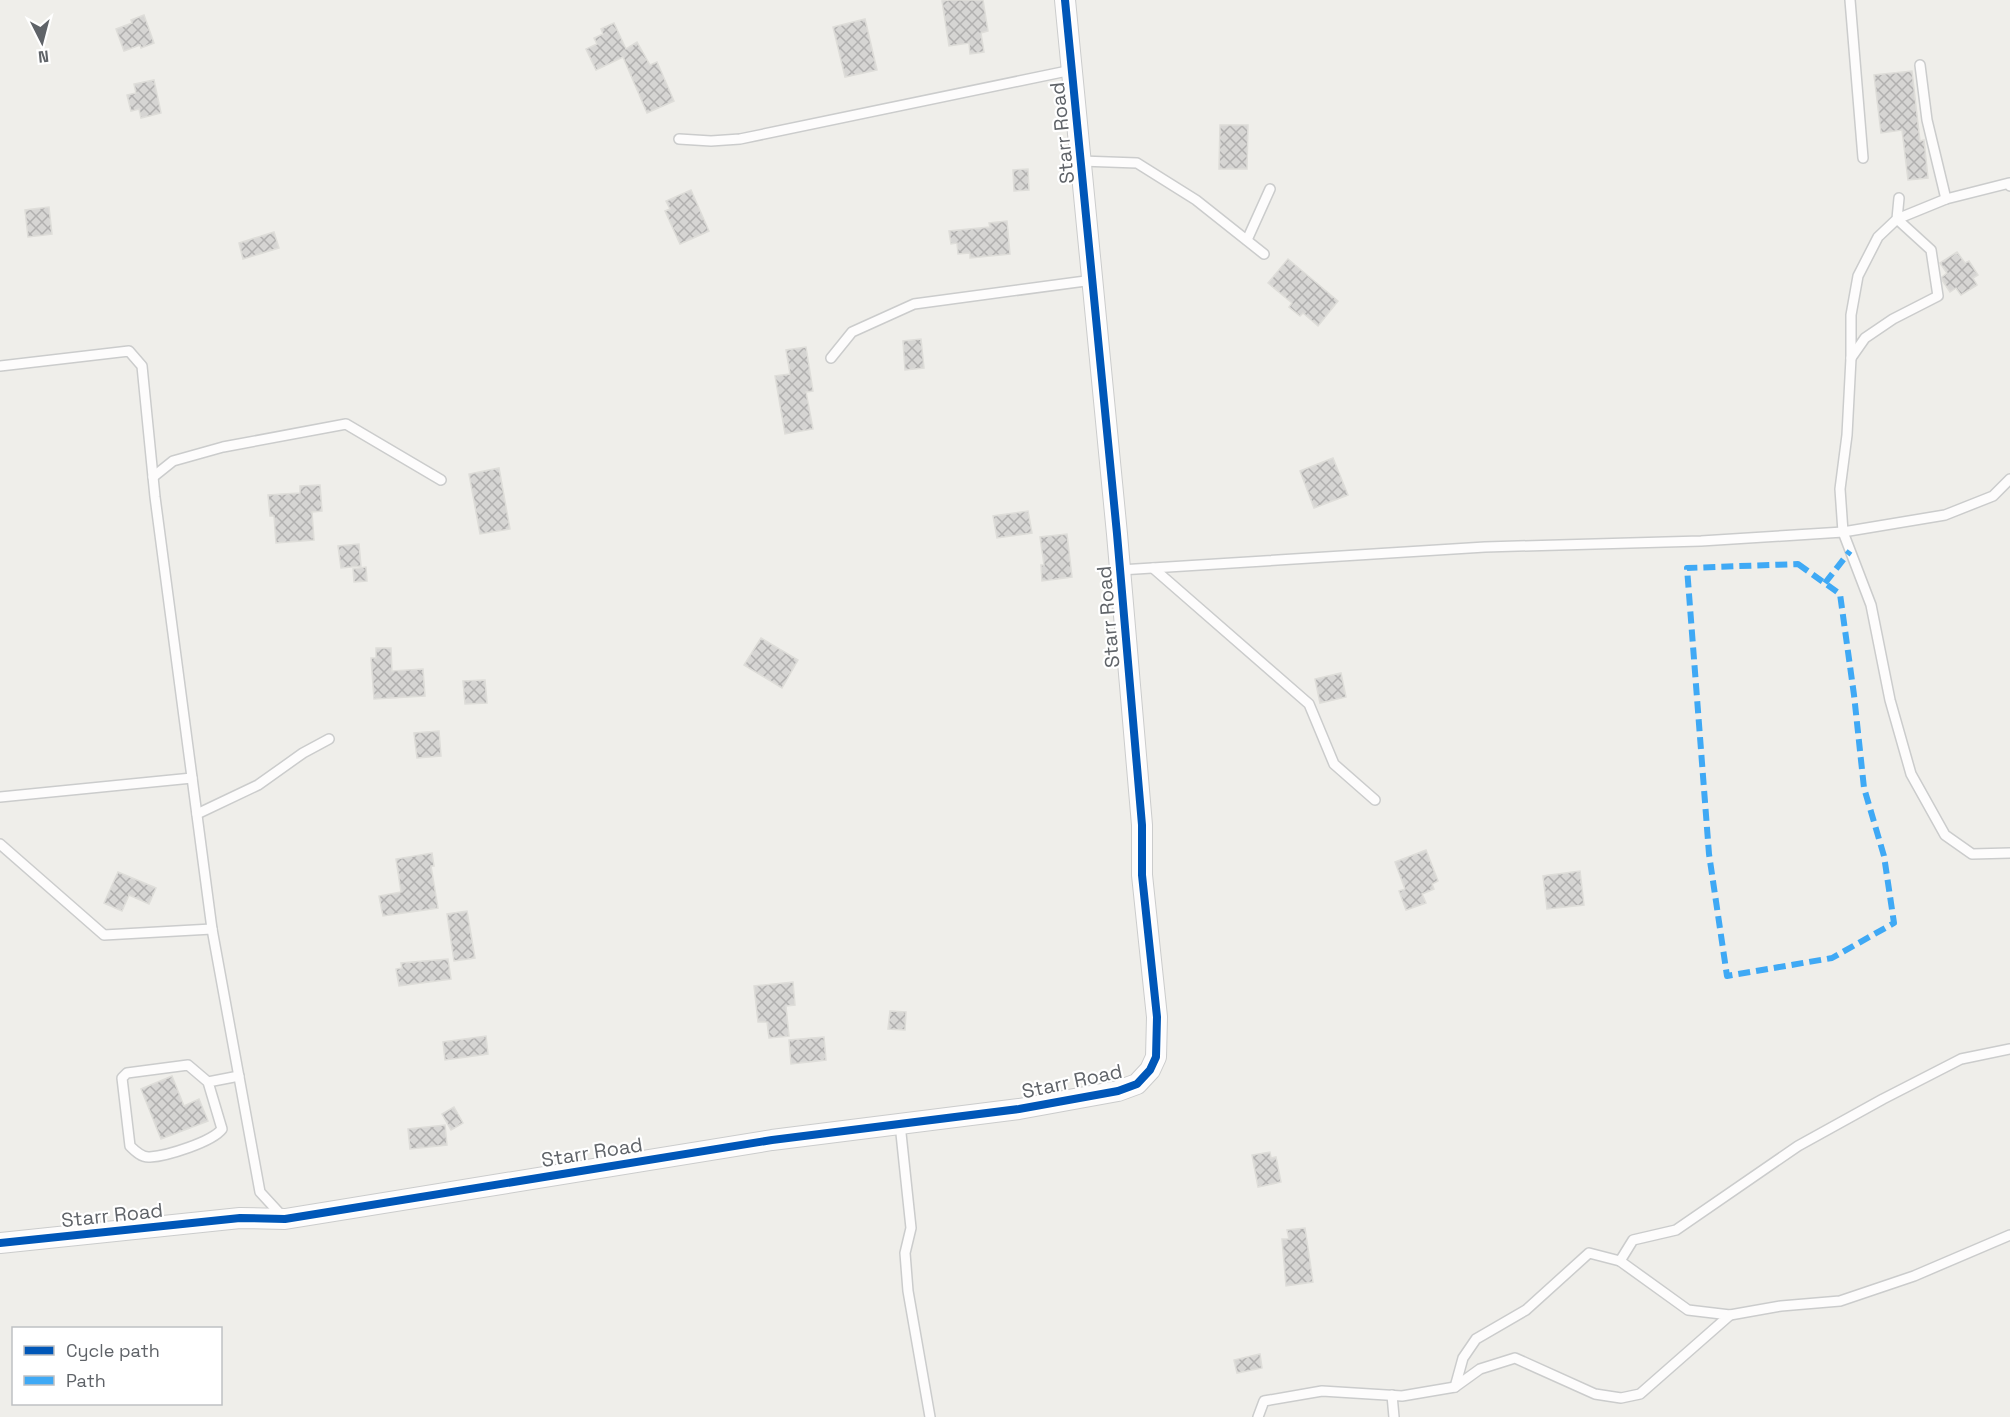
<svg xmlns="http://www.w3.org/2000/svg" width="2010" height="1417" font-family="'Space Grotesk',sans-serif">
<style>
.building{fill:url(#building-cross-hatch);stroke:#deddd9;stroke-width:1.5}
.lines{fill:none;stroke-linecap:round;stroke-linejoin:round}
.lane-casing{stroke:#cbcccc;stroke-width:12}
.street-casing{stroke:#cbcccc;stroke-width:22}
.lane{stroke:#fdfcfc;stroke-width:9}
.street{stroke:#fdfcfc;stroke-width:20}
.quiet{stroke:#3fa9f5;stroke-width:6;stroke-dasharray:12 6;stroke-linecap:butt}
.cycleway-casing{stroke:#fff;stroke-width:11}
.cycleway{stroke:#0057b8;stroke-width:8}
.labels{text-anchor:middle;dominant-baseline:central;stroke-width:4.5;stroke-linejoin:round;paint-order:stroke}
.street-label{font-size:20px;fill:#5f6368;stroke:#fff}
</style>
<defs>
<pattern id="building-cross-hatch" width="8" height="8" patternUnits="userSpaceOnUse" patternTransform="scale(1.5)"><rect width="8" height="8" fill="#d6d5d3"/><path d="M0 0l8 8M0 8l8-8" fill="none" stroke="#b1b0af"/></pattern>
</defs>
<rect width="100%" height="100%" fill="#efeeea"/>
<g class="building">
<path d="M949,0h34l5,31 -7,2 3,19 -14,2 -1,-11 -20,3 -7,-45z"/>
<path d="M144,15l10,28 -13,5 -1,-3 -16,6 -8,-22 16,-6 -1,-3z"/>
<path d="M865,19l12,51 -32,7 -12,-50z"/>
<path d="M614,23l12,26 11,-7 13,23 7,-3 17,39 -27,12 -24,-56 -27,13 -10,-21 11,-5 -3,-6 9,-4 -2,-5z"/>
<path d="M1912,71l8,70 4,-1 4,38 -20,2 -6,-50 -21,3 -7,-58z"/>
<path d="M154,80l7,33 -20,5 -2,-9 -8,2 -4,-16 9,-2 -2,-9z"/>
<path d="M1220,125h28l-1,44h-28z"/>
<path d="M1028,169l1,21 -15,1 -1,-21z"/>
<path d="M691,190l18,41 -29,13 -15,-33 5,-2 -4,-8z"/>
<path d="M49,207l3,27 -24,3 -3,-27z"/>
<path d="M1007,221l3,33 -40,4v-5l-12,1 -1,-11 -6,1 -2,-13 41,-4 -1,-4z"/>
<path d="M274,232l5,16 -36,11 -4,-16z"/>
<path d="M1957,252l8,11 4,-2 9,14 -5,3 4,7 -16,10 -5,-7 -6,4 -8,-12v-3l5,-4 -7,-10z"/>
<path d="M1288,259l50,42 -20,25 -15,-13 -3,3 -11,-9 3,-4 -24,-20z"/>
<path d="M921,339l3,29 -19,2 -2,-29z"/>
<path d="M806,347l7,44 -7,1 7,37 -28,5 -10,-58 15,-2 -4,-24z"/>
<path d="M1333,458l15,37 -34,13 -14,-37z"/>
<path d="M499,468l11,61 -30,5 -11,-60z"/>
<path d="M320,485l2,26 -10,1 2,28 -38,3 -2,-27h-4l-2,-21 32,-2v-7z"/>
<path d="M1028,511l4,22 -35,5 -4,-22z"/>
<path d="M1067,534l5,43 -30,4 -1,-16h3l-4,-28z"/>
<path d="M359,544l2,22 -20,2 -3,-22z"/>
<path d="M366,567l1,14 -13,1 -1,-13z"/>
<path d="M761,638l37,22 -16,28 -38,-23z"/>
<path d="M376,648h15l1,23 31,-2 2,27 -51,3 -3,-41h5z"/>
<path d="M1341,673l5,24 -26,6 -5,-24z"/>
<path d="M485,680l2,23 -22,1 -2,-23z"/>
<path d="M439,731l2,25 -24,2 -3,-25z"/>
<path d="M1426,850l12,31 -6,3 2,5 -12,5 4,9 -20,7 -7,-19 6,-2 -10,-27z"/>
<path d="M432,853l2,13h-3l7,42 -55,8 -4,-20 22,-4 -5,-33z"/>
<path d="M1580,871l4,34 -37,4 -4,-33z"/>
<path d="M118,872l38,16 -7,16 -20,-9 -7,16 -18,-8z"/>
<path d="M467,911l8,47 -21,3 -7,-47z"/>
<path d="M448,959l3,20 -52,7 -3,-17 6,-1 -1,-5z"/>
<path d="M793,982l2,23 -9,1 3,30 -20,2 -2,-16h-9l-4,-36z"/>
<path d="M890,1011l16,1 -1,18 -17,-1z"/>
<path d="M486,1036l2,18 -43,6 -2,-18z"/>
<path d="M824,1037l2,23 -35,4 -2,-24z"/>
<path d="M172,1076l12,30 15,-7 9,22 -47,18 -20,-50z"/>
<path d="M454,1107l9,16 -12,7 -9,-16z"/>
<path d="M445,1125l2,20 -37,4 -2,-20z"/>
<path d="M1270,1152l1,6 5,-1 5,25 -23,5 -6,-32z"/>
<path d="M1305,1228l8,54 -27,4 -4,-47h7l-2,-9z"/>
<path d="M1260,1354l2,14 -25,5 -3,-13z"/>
</g>
<g class="lines">
<defs>
<g id="lane">
<path d="M1850,0l13,158"/>
<path d="M1920,65l7,55 19,79"/>
<path d="M679,139l32,2 29,-2 332,-69"/>
<path d="M1081,161l56,2 59,37 68,54"/>
<path d="M1899,198l-2,21 -19,18 -20,39 -7,39v43l-4,77 -7,54 3,43 102,-17 48,-19 17,-17"/>
<path d="M1247,240l23,-51"/>
<path d="M831,358l21,-26 62,-28 179,-24"/>
<path d="M1851,358l14,-20 28,-19 45,-23 -7,-46 -34,-31 49,-20 63,-16 1,3"/>
<path d="M0,366l129,-15 13,15 13,131 57,432 48,263 23,25"/>
<path d="M153,477l20,-16 50,-14 123,-23 95,56"/>
<path d="M1153,568l156,136 25,60 41,36"/>
<path d="M1120,570l365,-23 216,-6 142,-9 28,73 19,95 21,74 34,61 27,19 38,-1"/>
<path d="M0,797l192,-19"/>
<path d="M197,814l61,-29 45,-32 26,-14"/>
<path d="M0,844l104,91 108,-6"/>
<path d="M208,1082l14,47c-10,13 -55,27 -72,28 -8,1 -15,-6 -20,-11l-8,-68 5,-5 61,-8 20,17 31,-6"/>
<path d="M900,1124l11,104 -6,25 3,38 22,126"/>
<path d="M1730,1315l51,-9 59,-5 74,-25 96,-41"/>
<path d="M1455,1387l8,-29 13,-19 50,-29 63,-57 31,8"/>
<path d="M1392,1395l2,22"/>
<path d="M1258,1417l6,-16 58,-10 80,5 53,-9 25,-18 35,-11 80,36 26,4 19,-4 90,-79 -42,-5 -68,-49 13,-21 43,-10 122,-84 85,-47 78,-40 49,-10"/>
</g>
<path id="street" d="M0,1243l240,-25 45,1 487,-79 247,-31 99,-18 19,-7 13,-14 6,-13 1,-40 -15,-142v-50l-25,-291 -52,-534"/>
</defs>
<use href="#lane" class="lane-casing"/>
<use href="#street" class="street-casing"/>
<use href="#lane" class="lane"/>
<use href="#street" class="street"/>
<g class="quiet">
<path d="M1798,564l42,30 14,101 10,93 20,68 10,67 -62,35 -105,18 -18,-122 -22,-286z"/>
<path d="M1825,583l25,-32"/>
</g>
<defs>
<path id="cycleway" d="M0,1243l240,-25 45,1 487,-79 247,-31 99,-18 19,-7 13,-14 6,-13 1,-40 -15,-142v-50l-25,-291 -52,-534"/>
</defs>
<use href="#cycleway" class="cycleway-casing"/>
<use href="#cycleway" class="cycleway"/>
</g>
<g class="labels">
<g class="street-label">
<text transform="translate(1062 133) rotate(-96)">Starr Road</text>
<text transform="translate(1108 617) rotate(-95)">Starr Road</text>
<text transform="translate(1072 1081) rotate(-12)">Starr Road</text>
<text transform="translate(592 1152) rotate(-9)">Starr Road</text>
<text transform="translate(112 1215) rotate(-6)">Starr Road</text>
</g>
</g>
<rect x="12" y="1327" width="210" height="78" fill="#ffffff" stroke="#bfc1c3" stroke-width="1.5"/>
<rect x="24" y="1346" width="30" height="9" fill="#0057b8" stroke="#bfc1c3" stroke-width="1.5"/>
<text x="66" y="1357" font-size="18" fill="#5f6368">Cycle path</text>
<rect x="24" y="1376" width="30" height="9" fill="#3fa9f5" stroke="#bfc1c3" stroke-width="1.5"/>
<text x="66" y="1387" font-size="18" fill="#5f6368">Path</text>
<g transform="translate(42 42) rotate(174)" stroke="#ffffff" stroke-width="4.5" paint-order="stroke">
<path d="M0-4.5L10 22L0 15L-10 22Z" fill="#5f6368"/>
<text y="-9" font-size="16" font-weight="bold" text-anchor="middle" fill="#5f6368">N</text>
</g>
</svg>
